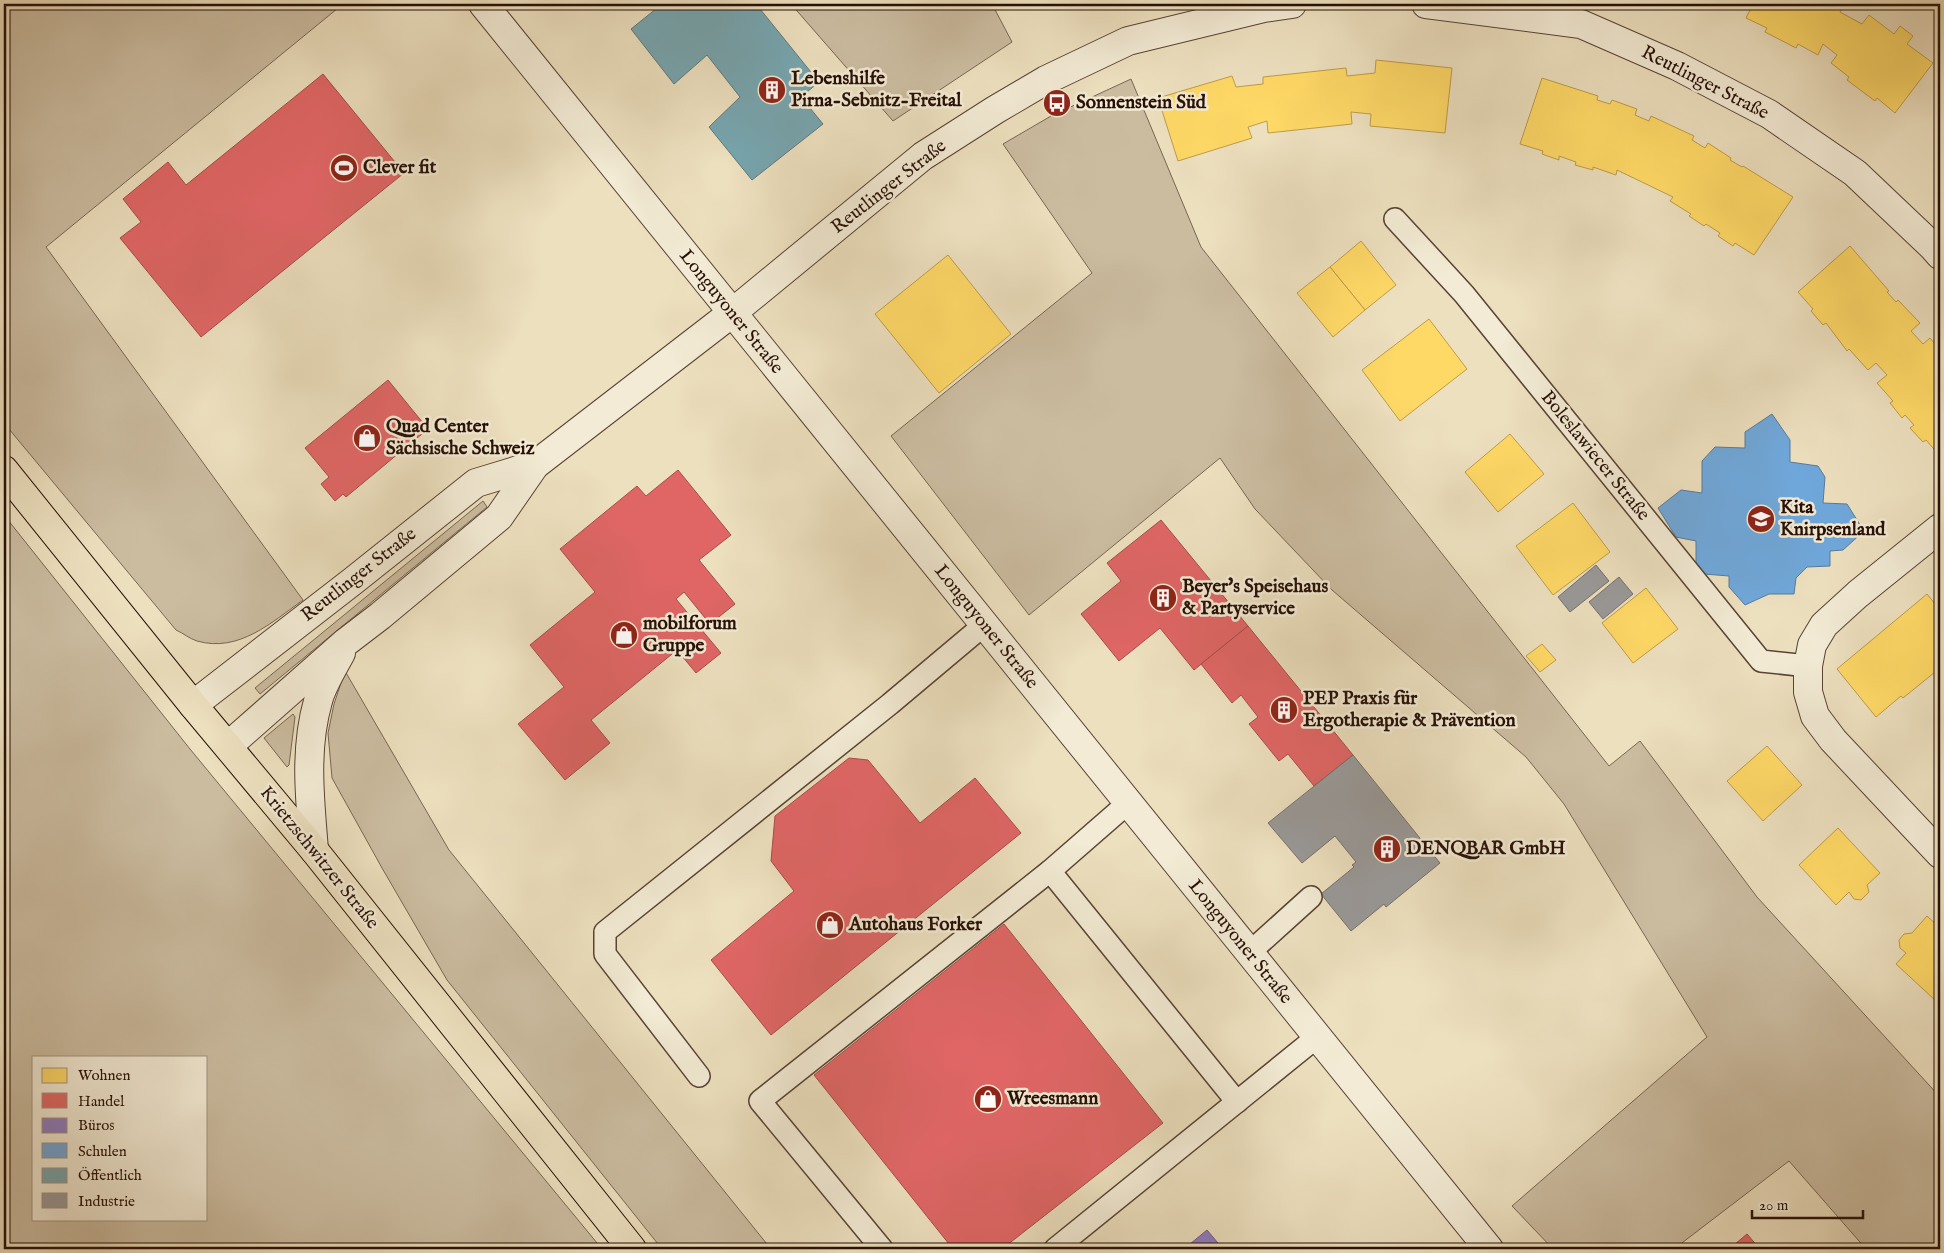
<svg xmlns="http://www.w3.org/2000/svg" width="1944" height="1253" font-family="'IM FELL English',serif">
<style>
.green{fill:#cbbca0;stroke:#786653;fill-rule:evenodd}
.homes{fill:#ffd966;stroke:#be9c49}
.shops{fill:#e06666;stroke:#a84c49}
.offices{fill:#8e7cc3;stroke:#6f5b8a}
.schools{fill:#6fa8dc;stroke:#597a9c}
.public{fill:#76a5af;stroke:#5e787c}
.industry{fill:#999;stroke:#76706d}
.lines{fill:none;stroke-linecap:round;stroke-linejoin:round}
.lane-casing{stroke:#584334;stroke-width:24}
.street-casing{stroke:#584334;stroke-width:30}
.primary-casing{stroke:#260f06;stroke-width:30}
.lane{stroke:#f3ebd5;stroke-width:21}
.street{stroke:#f3ebd5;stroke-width:28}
.primary{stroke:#ede0bf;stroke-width:28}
.labels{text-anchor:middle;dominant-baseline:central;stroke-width:5;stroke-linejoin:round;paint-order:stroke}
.poi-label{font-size:19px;font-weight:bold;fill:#260f06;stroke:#f3ebd5;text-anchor:start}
.street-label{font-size:19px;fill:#260f06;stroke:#f3ebd5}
</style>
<rect width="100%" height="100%" fill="#ede0bf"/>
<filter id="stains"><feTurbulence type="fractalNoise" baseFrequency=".004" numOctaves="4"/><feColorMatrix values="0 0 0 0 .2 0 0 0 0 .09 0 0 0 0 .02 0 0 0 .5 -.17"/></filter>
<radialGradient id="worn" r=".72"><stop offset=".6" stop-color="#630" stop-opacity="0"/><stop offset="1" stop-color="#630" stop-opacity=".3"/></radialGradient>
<g class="green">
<path d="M4,4h339l-297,243 257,353c-31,22 -64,53 -106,41 -7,-2 -14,-8 -21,-11l-172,-207z"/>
<path d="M791,4h201l20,38 -119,79z"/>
<path d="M1131,79l70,168 408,519 31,-25 117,156 183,200v152h-74l-77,-88 -115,88h-121l-41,-43 195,-169 -143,-233 -38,-47 -194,-167 -77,-81 -35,-51 -191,157 -138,-179 201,-163 -89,-129 48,-28z"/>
<path d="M483,501l4,6 -227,187 -5,-6z"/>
<path d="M4,515l186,234 412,500h-598zM34,1057h172v162h-172z"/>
<path d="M345,671l104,179 322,399h-109l-215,-269 -65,-112 -50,-90 -4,-45 6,-29z"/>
<path d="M293,714l2,3 -6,48 -2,2 -23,-29z"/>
</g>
<g class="homes">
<path d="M1753,4h91l-4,8 22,12 7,-9 25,19 6,-8 13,10 -6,8 26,19 -38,50 -18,-15 -2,3 -28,-21 2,-3 -18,-14 6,-8 -14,-11 -5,11 -20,-11 -2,4 -31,-16 2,-4 -21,-10z"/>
<path d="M1376,60l76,8 -7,65 -75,-7 1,-12 -20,-2 1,12 -84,9 -1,-12 -19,6 4,11 -74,23 -20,-63 74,-22 4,11 27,-3v-7l83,-9 1,8 28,-3z"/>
<path d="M1542,78l56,18 -1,4 13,4 2,-4 25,9 -2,6 14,6 2,-5 43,20 -2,4 13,8 3,-5 23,15 -1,2 12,7 1,-1 50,31 -39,58 -19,-12 -2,3 -15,-10 2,-3 -14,-9 -2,2 -15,-10 2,-2 -21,-13 3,-4 -56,-27 -1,5 -23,-8v3l-18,-5 1,-3 -17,-6v4l-17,-6 1,-3 -23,-7z"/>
<path d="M1361,241l35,44 -31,25 -35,-43z"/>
<path d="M1850,246l39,45 -2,1 9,10 2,-2 22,23 -9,8 12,13 7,-6 10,12v106l-14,-16 -3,2 -13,-14 4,-3 -9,-10 -3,3 -12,-15 3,-2 -16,-18 10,-8 -11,-12 -8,7 -19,-21 -2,2 -21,-28 -3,2 -12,-14 2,-2 -15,-17z"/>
<path d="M948,255l63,79 -72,59 -64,-79z"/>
<path d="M1330,267l35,43 -32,27 -36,-44z"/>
<path d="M1429,319l38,50 -67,52 -38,-51z"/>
<path d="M1510,434l34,40 -46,38 -33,-40z"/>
<path d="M1573,503l37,49 -57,43 -37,-49z"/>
<path d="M1646,588l32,41 -45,34 -31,-40z"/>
<path d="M1927,594l13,16v58l-37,30 -2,-2 -25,21 -39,-48z"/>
<path d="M1542,644l14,16 -16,12 -14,-16z"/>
<path d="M1767,746l35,39 -39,36 -36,-40z"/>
<path d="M1838,828l42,45 -13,12 2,7 -8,8 -7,-1 -5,-7 -13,13 -37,-40z"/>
<path d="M1927,916l13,12v68l-4,5 -40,-37 10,-11 -6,-5 -1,-8 5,-6 8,-1z"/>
</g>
<g class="shops">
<path d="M323,74l81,99 -203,164 -81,-99 21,-16 -18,-23 45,-37 18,23z"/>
<path d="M388,380l40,49 -82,68 -3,-3 -8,7 -14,-17 8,-7 -24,-29z"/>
<path d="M678,470l53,65 -32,25 36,44 -25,20 -26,-32 -8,7 45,54 -25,20 -19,-23 -86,70 19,23 -45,37 -47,-56 46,-37 -34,-42 65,-53 -35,-43 77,-63 9,10z"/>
<path d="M1161,520l87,106 -54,44 -34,-42 -41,33 -38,-47 40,-33 -14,-18z"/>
<path d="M1248,626l105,129 -39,31 -26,-32 -9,7 -30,-37 9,-7 -17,-22 -9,8 -31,-39z"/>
<path d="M849,758l19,2 52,63 55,-45 46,55 -250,202 -60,-75 83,-69 -23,-30 4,-45z"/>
<path d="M1004,924l159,199 -161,126h-49l-139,-174z"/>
<path d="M1747,1234l13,15h-31z"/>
</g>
<path class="offices" d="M1207,1230l16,19h-39z"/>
<path class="schools" d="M1772,414l18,26v22l28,4 7,11 -2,26 24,1 17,27 -21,19 -13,1v15l-23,1 -11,11 -2,16h-25l-24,11 -16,-18v-11l-25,-2 -8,-11v-22l-20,-4 -18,-29 23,-18 21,3v-32l13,-14 30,1v-16z"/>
<path class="public" d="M662,4h60l4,5 7,-5h23l63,78 -18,15 22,27 -71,56 -43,-53 31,-30 -33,-42 -33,29 -43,-55z"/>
<g class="industry">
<path d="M1596,565l13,16 -39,31 -12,-15z"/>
<path d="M1619,577l14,17 -30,25 -14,-17z"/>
<path d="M1353,755l87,108 -54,44 -2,-3 -33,27 -30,-37 33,-27 -2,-2 4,-3 -21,-26 -33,27 -34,-40z"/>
</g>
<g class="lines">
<defs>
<g id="lane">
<path d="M1395,219l69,75 297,367 47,5"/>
<path d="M1050,871l78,-68"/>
<path d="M1249,953l62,-56"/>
<path d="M699,1076l-94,-122v-22l285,-228 94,-79"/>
<path d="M882,1249l-122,-148 290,-230 187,231"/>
<path d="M1055,1249l262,-212"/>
</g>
<g id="street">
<path d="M483,4l1006,1245"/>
<path d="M1426,4l155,20 96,42 92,48 86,59 78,74 7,8"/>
<path d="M1940,528l-82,66 -34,31 -12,20 -4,21v26l7,24 18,24 107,114"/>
<path d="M193,705l160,-124 123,-98 59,-18"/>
<path d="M228,746l118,-104 34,-26 119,-99 36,-52 197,-152 191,-157 72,-46 51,-30 82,-39 136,-33 28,-4"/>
<path d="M314,850c-4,-50 -10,-100 4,-149 4,-16 15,-33 23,-48"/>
</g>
<path id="primary" d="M4,470l189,235 121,145 318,399"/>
</defs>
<use href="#lane" class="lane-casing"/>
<use href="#street" class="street-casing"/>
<use href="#primary" class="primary-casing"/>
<use href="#lane" class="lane"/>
<use href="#street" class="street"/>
<use href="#primary" class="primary"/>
</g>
<defs>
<symbol id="building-disc" viewBox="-11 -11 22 22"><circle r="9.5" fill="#8f2418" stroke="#f3ebd5"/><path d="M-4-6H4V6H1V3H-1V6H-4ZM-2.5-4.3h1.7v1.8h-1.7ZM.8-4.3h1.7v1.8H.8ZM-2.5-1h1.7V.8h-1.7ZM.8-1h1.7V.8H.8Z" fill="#fff"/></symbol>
<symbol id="bus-disc" viewBox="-11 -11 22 22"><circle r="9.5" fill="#8f2418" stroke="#f3ebd5"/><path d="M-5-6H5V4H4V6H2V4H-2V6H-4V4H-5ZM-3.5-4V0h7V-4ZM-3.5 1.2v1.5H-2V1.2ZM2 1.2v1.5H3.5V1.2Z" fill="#fff"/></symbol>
<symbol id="stadium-disc" viewBox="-11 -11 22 22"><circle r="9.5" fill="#8f2418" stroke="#f3ebd5"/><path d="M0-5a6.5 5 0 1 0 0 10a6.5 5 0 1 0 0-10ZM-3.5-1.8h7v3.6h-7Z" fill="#fff"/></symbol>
<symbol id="shop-disc" viewBox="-11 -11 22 22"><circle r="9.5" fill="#8f2418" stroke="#f3ebd5"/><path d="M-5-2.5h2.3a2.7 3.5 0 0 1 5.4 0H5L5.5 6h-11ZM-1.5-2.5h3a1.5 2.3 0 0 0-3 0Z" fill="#fff"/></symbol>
<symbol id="school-disc" viewBox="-11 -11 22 22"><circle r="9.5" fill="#8f2418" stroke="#f3ebd5"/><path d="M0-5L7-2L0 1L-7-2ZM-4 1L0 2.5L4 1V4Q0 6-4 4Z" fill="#fff"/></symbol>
</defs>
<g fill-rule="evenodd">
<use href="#building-disc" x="756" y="74" width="32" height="32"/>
<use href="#bus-disc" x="1041" y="87" width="32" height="32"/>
<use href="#stadium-disc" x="328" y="152" width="32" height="32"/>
<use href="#shop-disc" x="351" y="422" width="32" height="32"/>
<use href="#school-disc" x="1745" y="503" width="32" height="32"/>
<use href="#building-disc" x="1147" y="582" width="32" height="32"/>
<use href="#shop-disc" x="608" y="619" width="32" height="32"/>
<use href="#building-disc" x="1268" y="694" width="32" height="32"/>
<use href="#building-disc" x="1371" y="833" width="32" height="32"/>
<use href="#shop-disc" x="814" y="909" width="32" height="32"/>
<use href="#shop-disc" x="972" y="1083" width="32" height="32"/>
</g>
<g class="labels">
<g class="poi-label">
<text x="791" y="79">Lebenshilfe<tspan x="791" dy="22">Pirna-Sebnitz-Freital</tspan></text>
<text x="1076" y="103">Sonnenstein Süd</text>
<text x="363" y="168">Clever fit</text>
<text x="386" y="427">Quad Center<tspan x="386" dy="22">Sächsische Schweiz</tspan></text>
<text x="1780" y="508">Kita<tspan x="1780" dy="22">Knirpsenland</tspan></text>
<text x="1182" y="587">Beyer's Speisehaus<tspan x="1182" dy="22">&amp; Partyservice</tspan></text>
<text x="643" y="624">mobilforum<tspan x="643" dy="22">Gruppe</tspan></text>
<text x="1303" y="699">PEP Praxis für<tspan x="1303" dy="22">Ergotherapie &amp; Prävention</tspan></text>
<text x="1406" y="849">DENQBAR GmbH</text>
<text x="849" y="925">Autohaus Forker</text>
<text x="1007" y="1099">Wreesmann</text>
</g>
<g class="street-label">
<text transform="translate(1705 83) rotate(27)">Reutlinger Straße</text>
<text transform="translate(889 187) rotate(-38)">Reutlinger Straße</text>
<text transform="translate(731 312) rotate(51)">Longuyoner Straße</text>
<text transform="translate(1595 456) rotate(51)">Boleslawiecer Straße</text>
<text transform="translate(359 575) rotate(-38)">Reutlinger Straße</text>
<text transform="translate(986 627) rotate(51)">Longuyoner Straße</text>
<text transform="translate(319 858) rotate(51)">Krietzschwitzer Straße</text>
<text transform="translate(1240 942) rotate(51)">Longuyoner Straße</text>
</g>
</g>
<rect width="1944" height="1253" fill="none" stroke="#ede0bf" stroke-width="20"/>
<rect x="5" y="5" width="1934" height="1243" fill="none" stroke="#260f06" stroke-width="2.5"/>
<rect x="10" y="10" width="1924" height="1233" fill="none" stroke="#260f06"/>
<rect x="32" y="1056" width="175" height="165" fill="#f3ebd5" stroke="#a19382"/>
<rect x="42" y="1068" width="25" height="15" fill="#ffd966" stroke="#a19382"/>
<text x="78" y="1080" font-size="15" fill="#260f06">Wohnen</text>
<rect x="42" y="1093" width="25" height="15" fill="#e06666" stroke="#a19382"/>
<text x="78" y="1106" font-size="15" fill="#260f06">Handel</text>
<rect x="42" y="1118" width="25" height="15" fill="#8e7cc3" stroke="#a19382"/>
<text x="78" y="1130" font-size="15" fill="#260f06">Büros</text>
<rect x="42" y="1143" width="25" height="15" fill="#6fa8dc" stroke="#a19382"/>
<text x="78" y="1156" font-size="15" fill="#260f06">Schulen</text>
<rect x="42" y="1168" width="25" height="15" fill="#76a5af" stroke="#a19382"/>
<text x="78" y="1180" font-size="15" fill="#260f06">Öffentlich</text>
<rect x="42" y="1193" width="25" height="15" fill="#999999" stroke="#a19382"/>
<text x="78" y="1206" font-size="15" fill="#260f06">Industrie</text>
<path d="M1752 1210v8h111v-8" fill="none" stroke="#260f06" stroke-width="2.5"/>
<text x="1759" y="1210" font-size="15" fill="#260f06" stroke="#f3ebd5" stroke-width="4" paint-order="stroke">20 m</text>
<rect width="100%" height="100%" filter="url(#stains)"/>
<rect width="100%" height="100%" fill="url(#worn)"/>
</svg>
